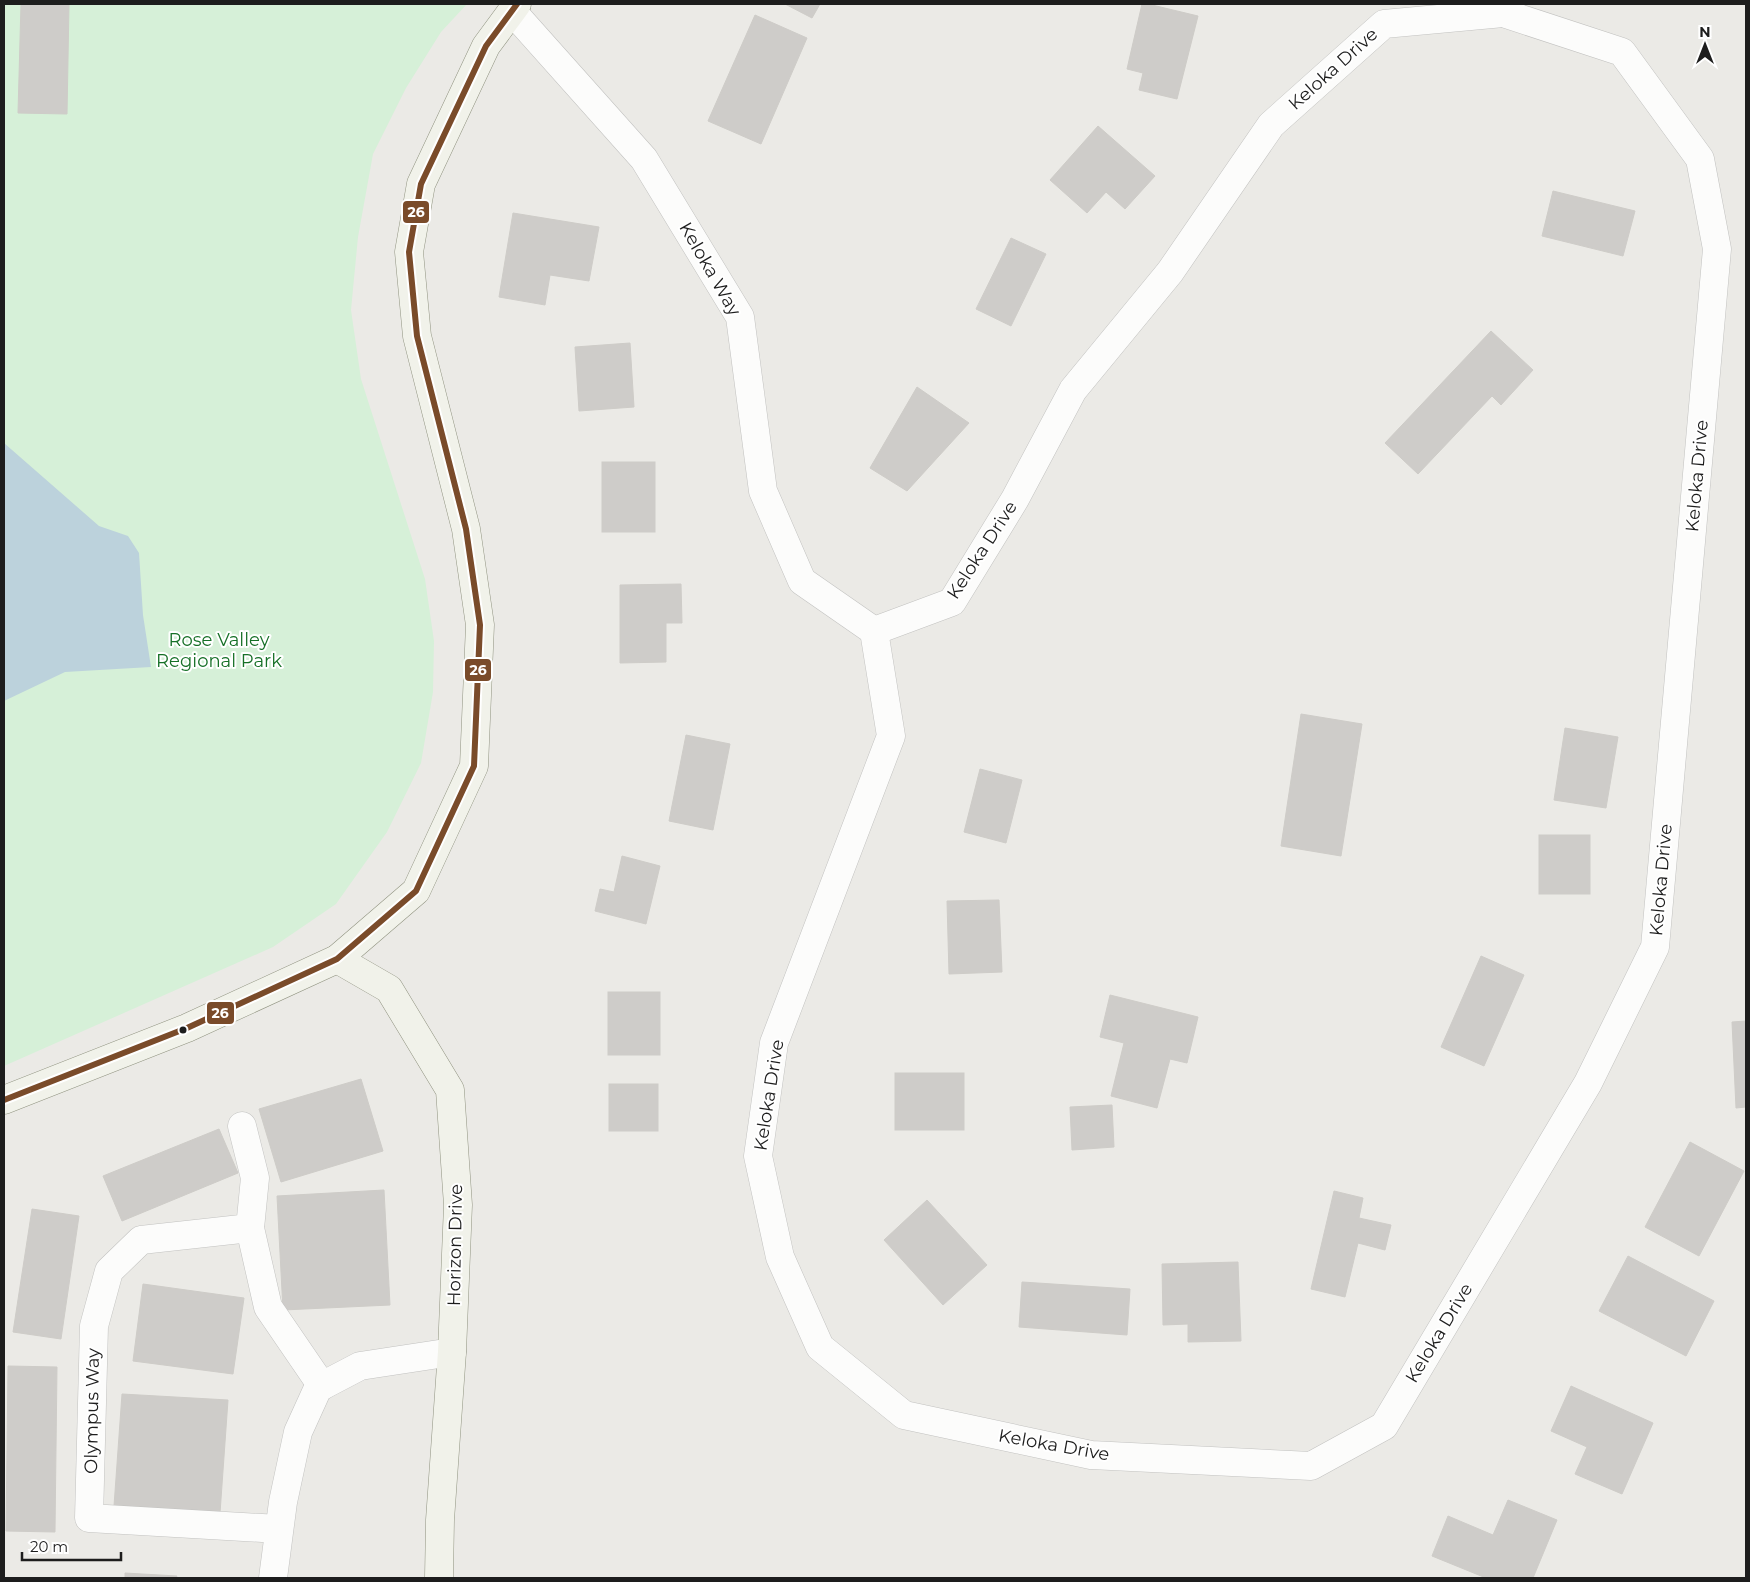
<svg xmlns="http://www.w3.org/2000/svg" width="1750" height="1582" font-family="Montserrat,sans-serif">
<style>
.park{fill:#d6f0d8}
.water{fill:#bcd2dc}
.building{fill:#ceccc9;stroke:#ceccc8}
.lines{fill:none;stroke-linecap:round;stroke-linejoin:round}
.street-casing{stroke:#c2c2c0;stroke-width:29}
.secondary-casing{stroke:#909380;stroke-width:29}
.street{stroke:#fcfcfb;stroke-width:28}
.secondary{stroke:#f1f2ea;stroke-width:28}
.bus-1-casing{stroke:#fff;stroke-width:10}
.bus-1{stroke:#7a4b2a;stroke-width:6}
.bus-dot{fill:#1d1d1d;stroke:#fff;stroke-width:2}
.labels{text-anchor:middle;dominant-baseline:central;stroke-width:4;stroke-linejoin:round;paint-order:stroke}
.street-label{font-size:18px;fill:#1d1d1d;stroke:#fff}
.park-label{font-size:18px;fill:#167027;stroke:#fff}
.line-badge{stroke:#fff;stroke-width:2}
.badge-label{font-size:14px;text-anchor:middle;font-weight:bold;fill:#fff}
</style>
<rect width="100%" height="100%" fill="#ebeae6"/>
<path class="park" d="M4,4h463l-26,28 -35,56 -33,66 -15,83 -7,73 10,69 64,200 9,62 -1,51 -12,71 -34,69 -51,72 -63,43 -269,119z"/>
<path class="water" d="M4,443l95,83 29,10 11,17 4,62 8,52 -86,5 -61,29z"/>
<g class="building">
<path d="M21,4h48l-2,110 -49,-1z"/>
<path d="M785,4h35l-8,14z"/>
<path d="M1142,4h6l50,12 -21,83 -38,-9 4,-17 -16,-4z"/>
<path d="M755,15l52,23 -46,106 -53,-23z"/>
<path d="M1098,126l57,50 -30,33 -19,-17 -19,21 -37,-33z"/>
<path d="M1553,191l82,20 -12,45 -81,-20z"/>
<path d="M513,213l86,14 -10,54 -39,-6 -5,30 -46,-8z"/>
<path d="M1011,238l35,16 -35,72 -35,-17z"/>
<path d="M1491,331l42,39 -32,35 -9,-9 -74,78 -33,-31z"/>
<path d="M630,343l4,64 -55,4 -4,-64z"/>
<path d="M917,387l52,36 -62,68 -37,-23z"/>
<rect x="602" y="462" width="53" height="70"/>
<path d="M681,584l1,39h-16v39l-46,1v-78z"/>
<path d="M1301,714l61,10 -21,132 -60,-10z"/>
<path d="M1565,728l53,9 -12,71 -52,-8z"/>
<path d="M686,735l44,9 -17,86 -44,-9z"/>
<path d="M980,769l42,11 -16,63 -42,-11z"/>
<rect x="1539" y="835" width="51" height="59"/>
<path d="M622,856l38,10 -14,58 -51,-13 5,-22 14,3z"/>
<path d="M999,900l3,72 -53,2 -2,-73z"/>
<path d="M1481,956l43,19 -40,91 -43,-19z"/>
<rect x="608" y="992" width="52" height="63"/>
<path d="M1110,995l88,22 -11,46 -17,-4 -13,49 -46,-12 13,-53 -24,-6z"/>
<path d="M1746,1021v86l-10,1 -4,-86z"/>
<rect x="895" y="1073" width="69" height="57"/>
<path d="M361,1079l22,72 -102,31 -22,-73z"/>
<rect x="609" y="1084" width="49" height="47"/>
<path d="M1112,1105l2,42 -42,3 -2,-43z"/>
<path d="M219,1129l19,44 -116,48 -19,-45z"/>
<path d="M1690,1142l54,29 -45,85 -54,-29z"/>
<path d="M384,1190l6,115 -107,5 -6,-114z"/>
<path d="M1334,1191l29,7 -4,20 32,7 -6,25 -27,-7 -13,54 -34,-8z"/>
<path d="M927,1200l60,65 -44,40 -59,-65z"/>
<path d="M32,1209l47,7 -18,123 -48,-7z"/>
<path d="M1628,1256l86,45 -28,55 -87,-45z"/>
<path d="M1238,1262l3,79 -53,1v-18l-25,1 -1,-61z"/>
<path d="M1022,1282l108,7 -3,46 -108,-8z"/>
<path d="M143,1284l101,14 -11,76 -100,-13z"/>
<path d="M8,1366l49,1 -2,165 -49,-1z"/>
<path d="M1571,1386l82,37 -31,71 -47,-20 12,-27 -36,-16z"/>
<path d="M122,1394l106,6 -8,113 -106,-7z"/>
<path d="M1508,1500l49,20 -24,58h-47l-54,-22 16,-40 45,19z"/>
<path d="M125,1573l52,3 -1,2h-51z"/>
</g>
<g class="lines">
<defs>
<g id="street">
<path d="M512,11l132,148 96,158 23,174 39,90 72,50"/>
<path d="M1503,13l119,39 78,107 17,90 -62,698 -67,136 -204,343 -73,40 -220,-11 -187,-40 -84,-68 -40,-90 -22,-101 16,-113 117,-307 -17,-105 78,-29 63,-103 58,-109 97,-118 101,-147 113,-101z"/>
<path d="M242,1126l13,52 -5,50 -109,12 -32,31 -15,55 -5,192 190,11"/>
<path d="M250,1228l18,79 54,79"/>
<path d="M273,1578l10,-76 15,-70 20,-44 42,-22 92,-14"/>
</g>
<g id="secondary">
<path d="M337,959l52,30 61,101 8,115 -6,147 -12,168 -1,58"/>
<path d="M4,1100l183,-72 150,-69 79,-68 58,-125 6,-141 -14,-96 -49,-193 -8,-84 12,-68 65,-138 31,-42"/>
</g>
</defs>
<use href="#street" class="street-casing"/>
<use href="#secondary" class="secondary-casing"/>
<use href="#street" class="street"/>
<use href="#secondary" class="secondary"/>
<defs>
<path id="bus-1" d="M4,1100l183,-72 150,-69 79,-68 58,-125 6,-141 -14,-96 -49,-193 -8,-84 12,-68 65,-138 31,-42"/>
</defs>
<use href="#bus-1" class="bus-1-casing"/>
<use href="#bus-1" class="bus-1"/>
</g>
<circle class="bus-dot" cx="183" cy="1030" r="4.5"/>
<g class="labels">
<g class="street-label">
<text transform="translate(1333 69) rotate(-42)">Keloka Drive</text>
<text transform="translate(710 269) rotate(60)">Keloka Way</text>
<text transform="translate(1697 476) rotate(-85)">Keloka Drive</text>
<text transform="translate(982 550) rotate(-57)">Keloka Drive</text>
<text transform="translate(1661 880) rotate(-85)">Keloka Drive</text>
<text transform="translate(769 1095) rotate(-81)">Keloka Drive</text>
<text transform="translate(455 1245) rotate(-89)">Horizon Drive</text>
<text transform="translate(1439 1333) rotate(-59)">Keloka Drive</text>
<text transform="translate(92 1411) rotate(-89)">Olympus Way</text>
<text transform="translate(1054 1445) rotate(10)">Keloka Drive</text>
</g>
<g class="park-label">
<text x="219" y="640">Rose Valley<tspan x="219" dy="21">Regional Park</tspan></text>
</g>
</g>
<g class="line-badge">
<rect x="402" y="200" width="28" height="24" rx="5" fill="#7a4b2a"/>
<rect x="464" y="658" width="28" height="24" rx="5" fill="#7a4b2a"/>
<rect x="206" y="1001" width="29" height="24" rx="5" fill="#7a4b2a"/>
</g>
<g class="badge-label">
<text x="416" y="217">26</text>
<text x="478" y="675">26</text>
<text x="220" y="1018">26</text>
</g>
<rect width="1750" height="1582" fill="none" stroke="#1d1d1d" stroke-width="10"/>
<g transform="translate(1705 45)" stroke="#ffffff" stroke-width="4" paint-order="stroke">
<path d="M0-4L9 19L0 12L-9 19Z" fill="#1d1d1d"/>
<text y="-8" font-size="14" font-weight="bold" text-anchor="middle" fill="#1d1d1d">N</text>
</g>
<path d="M22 1552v8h99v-8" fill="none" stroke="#1d1d1d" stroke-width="2.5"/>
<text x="30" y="1552" font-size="15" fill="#1d1d1d" stroke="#ffffff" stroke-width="4" paint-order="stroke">20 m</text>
</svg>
